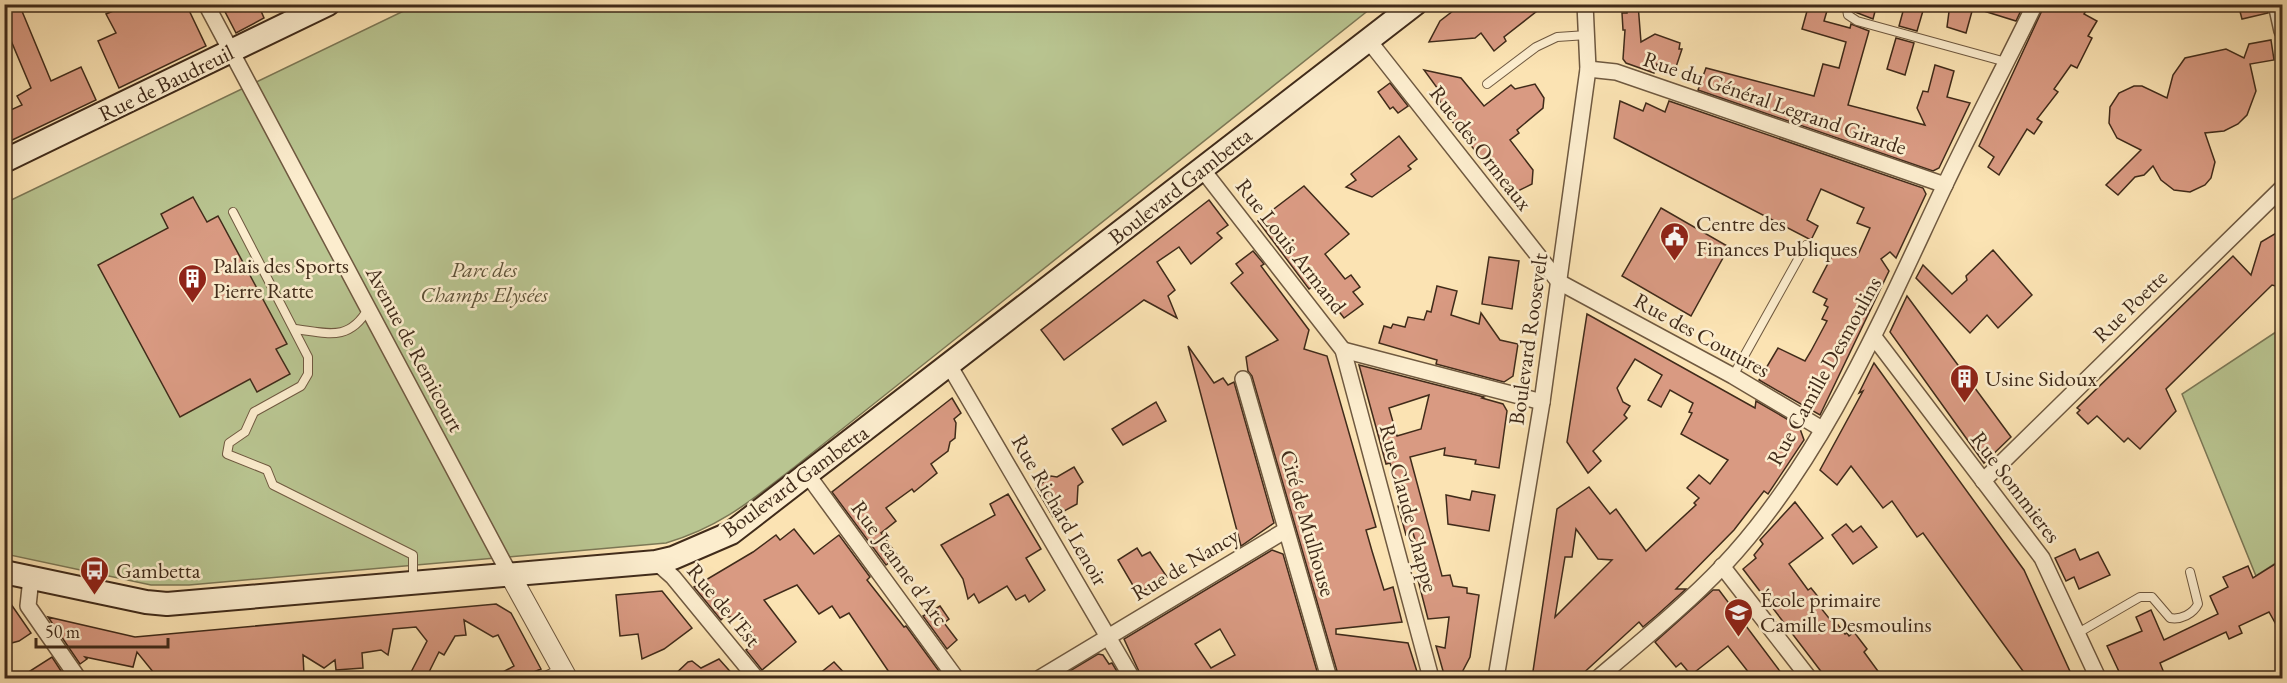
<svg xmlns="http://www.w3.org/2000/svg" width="2287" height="683" font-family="'EB Garamond',serif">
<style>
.green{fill:#b9c591;stroke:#7c7856;stroke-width:1.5}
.building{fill:#d99a82;stroke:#402b1a;stroke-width:1.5;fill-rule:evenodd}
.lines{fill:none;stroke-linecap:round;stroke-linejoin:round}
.service-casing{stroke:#6f5940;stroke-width:10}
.minor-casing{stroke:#6f5940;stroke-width:18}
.tertiary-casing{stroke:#6f5940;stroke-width:22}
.secondary-casing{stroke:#402b1a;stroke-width:26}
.service{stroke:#fcedce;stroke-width:8}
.minor{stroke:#fcedce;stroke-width:15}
.tertiary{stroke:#fcedce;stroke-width:20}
.secondary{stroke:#fcedce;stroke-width:22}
.labels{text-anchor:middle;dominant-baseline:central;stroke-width:5;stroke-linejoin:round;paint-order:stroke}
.street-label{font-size:22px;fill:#402b1a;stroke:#fcedce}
.poi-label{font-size:22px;fill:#402b1a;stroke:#fcedce;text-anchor:start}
.park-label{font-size:22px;font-style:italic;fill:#5e5238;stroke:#fcedce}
</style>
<rect width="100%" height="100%" fill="#fbe3b3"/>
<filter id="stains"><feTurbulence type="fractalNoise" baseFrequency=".00333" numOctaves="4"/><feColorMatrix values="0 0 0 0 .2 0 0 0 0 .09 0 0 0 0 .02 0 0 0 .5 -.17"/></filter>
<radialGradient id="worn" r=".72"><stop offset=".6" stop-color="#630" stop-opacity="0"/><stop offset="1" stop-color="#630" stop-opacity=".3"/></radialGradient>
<g class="green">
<path d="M416,5h959l-578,460c-44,34 -76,62 -131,78l-477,42h-38l-146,-31v-351z"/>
<path d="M2282,328v231l-26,17 -74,-182z"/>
</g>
<g class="building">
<path d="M4,4h15l32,77 30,-14 15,33 -92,44v-31l18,-8 -5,-9 14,-8 -27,-64z"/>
<path d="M130,4h56l20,42 -87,42 -21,-47 18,-8 -10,-19z"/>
<path d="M221,4h37l6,14 -28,15z"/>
<path d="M1462,4h84l-42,33 2,4 -12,10 -13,-18 -6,5 -46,4 11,-21z"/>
<path d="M1627,4h11l3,38 14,-8 25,9 -1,6h3l-7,21 -18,-6 -3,9 -28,-10 -3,-4 2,-29h-2l-1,-17h5z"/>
<path d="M1809,4h20l-5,17 26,7 1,-4 18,7 -21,74 77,20 -8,-17 6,-17 5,1 7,-27 19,6 -7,26 23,6 -31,65 -6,3 -235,-81 8,-22 108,28 9,-32 16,4 7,-26 -44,-13z"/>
<path d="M1857,4h20l-4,15 -18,-7z"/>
<path d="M1905,4h20l-8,27 -18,-5z"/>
<path d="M1950,4h24l-8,29 -19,-6z"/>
<path d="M1975,4h49l-8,17 -42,-13z"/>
<path d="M2045,4h45l-6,10 13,7 -9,15 4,2 -15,30 -6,-3 -17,24 4,3 -21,27 5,3 -8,12 -7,-5 -28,46 -11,-8 6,-10 -15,-11z"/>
<path d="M2238,4h28l2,9 -26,6z"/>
<path d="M1896,38l18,5 -9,32 -18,-6z"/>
<path d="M2271,40l3,20 -24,4 6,27 -9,24 -9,9 -14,7 -19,2 10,29 -4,16 -6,7 -15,7 -16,-2 -13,-10 -8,-14 -9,9 -9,2 -17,18 -12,-10 35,-35 -24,-12 -8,-15 1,-16 9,-14 15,-7h8l25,12 6,-23 12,-17 41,-9 18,9 5,-14z"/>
<path d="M1424,70l37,8 23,28 27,-21 4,4 20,-5 9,14 -1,10 -26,22 2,3 -9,7 23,30 -1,14 -16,8 -15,-8 -60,-77 -3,-18z"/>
<path d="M1390,83l18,23 -10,7 -5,-6 -3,2 -12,-17z"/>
<path d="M1620,101l23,10 3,-8 19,9 4,-11 254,87 3,6 -30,64 -6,-6 -9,7 8,12 -69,144 -61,-35 19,-32 27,13 6,-10 16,-30 -5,-2 6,-12 -4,-2 3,-6 -14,-7 21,-40 11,5 5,-4 7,4 13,-29 -13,-5 7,-15 -43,-19 -14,31 11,6 -7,14 -197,-102z"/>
<path d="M1399,136l18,23 -9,7 3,3 -39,28 -26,-10 10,-7 -5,-6z"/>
<path d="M1304,186l45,48 -24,20 20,25 6,-4 9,12 -7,5 10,12 -19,14 -27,-35 -8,6 -51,-68z"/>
<path d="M193,197l14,25 11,-6 69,128 -11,5 14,25 -33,18 -7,-13 -70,38 -82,-152 70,-37 -7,-14z"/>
<path d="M1209,200l19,25 -11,8 5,5 -31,26 -12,-17 -22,15 18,28 -7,6 9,22 -33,-18 -80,60 -23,-30z"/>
<path d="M1661,208l68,39 -38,69 -69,-40z"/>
<path d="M2283,229v59l-11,-3 -106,104 10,22 -36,38 -12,-11 -4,4 -27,-26 -9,8 -11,-11 3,-3 -3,-2 156,-152 18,19 10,-33z"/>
<path d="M1993,250l39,45 -34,33 -11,-13 -17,18 -54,-55 7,-13 29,29 15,-14 -1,-4z"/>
<path d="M1253,251l11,13 -3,2 48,64 -5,19 23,7 49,171 -10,3 6,21 12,39 9,-3 9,35 -66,7v5l72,9 11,35h-80l-87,-302 -4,-5 -2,-14 32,-17 -47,-57 12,-10 -7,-9z"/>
<path d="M1489,257l30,4 -7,48 -30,-5z"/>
<path d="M1437,286l20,5 -6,24 28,9 2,-11 19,27 18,4 -5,32 -9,6 -68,-18 1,-4 -58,-17 5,-17 7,2 2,-4 12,3 3,-10 16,3 3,-9 4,1z"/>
<path d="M1907,296l104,141 -27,26 -94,-131z"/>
<path d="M1587,314l168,94 1,-7 43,25 5,14 -36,54 -4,-3 -30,39 -58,59h10l-30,27 -13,11 -4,-5 -61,56h-46l25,-169 32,-22 21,27 6,-5 30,42 50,-46 -2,-2 5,-5 -12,-10 12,-13 11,9 18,-24 -47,-26 11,-21 -3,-1 4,-9 -23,-13 -9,17 -13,-7 14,-25 -27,-16 -18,29 6,14 7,4 -6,9 3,3 -34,33 8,10 -13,12 -21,-31zM1576,529l22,30 14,1 -57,57 10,-60h7z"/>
<path d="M1188,346l26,37 9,-5 5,7 6,-3 40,141 -33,23z"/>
<path d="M1874,363l150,207 49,108h-45l-105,-145 -6,4 -25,-36 -9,7 -32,-42 -14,19 -17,-15 43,-79 -4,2z"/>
<path d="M1359,365l125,32 -2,1 21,6 4,7 -8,57 -24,-4 1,-4 -32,-5 1,-7 -35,9 32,119 8,-1 3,11 14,2v5l12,2 -9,62 -11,21h-14l-9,-32 9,2 4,-31 -21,2 -11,-43 8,-3 -12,-40 -7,2 -8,-29 5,-1 -13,-42 -4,1zM1429,395l-8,34 -24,7 -8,-28z"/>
<path d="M952,398l9,15 -7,6 2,4 -1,15 -5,4 -2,9 -17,13 6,9 -23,19 -2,-3 -26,19 10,13 -15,12 17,23 -12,9 -54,-73z"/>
<path d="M1156,402l10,19 -43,24 -11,-16z"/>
<path d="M1074,467l9,15 -5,4 -1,18 -24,13 -17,-29 15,-12 6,1z"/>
<path d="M1472,491l23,4 -6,36 -41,-7 -2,-29 24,5z"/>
<path d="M1008,494l33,55 -15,9 19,32 -16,12 -4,-7 -9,5 -9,-14 -28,17 -5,-9 -6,5 -5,-20 -22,-34 54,-30 -5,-11z"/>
<path d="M1795,502l28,36 -34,26 19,26 3,-2 9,11 -4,3 20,25 2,-2 7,9 2,-1 2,3 5,-4 13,17 -3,3 19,26h-57l-83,-109 13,-11 -2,-3 9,-11 -3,-4z"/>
<path d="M1846,524l7,8 8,-6 16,21 -24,17 -21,-29z"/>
<path d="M794,529l20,25 25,-19 31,42 -3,3 37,47 2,-1 38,52h-51l-44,-65 -9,5 -8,-12 -13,8 -22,-29 -33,15 32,42 -34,28 -16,-20 12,-9 -14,-18 -11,-6h-9l-3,3 -27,-33 59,-35 23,-17 4,5z"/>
<path d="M1137,548l5,8 8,-4 17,25 -29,17 -20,-34z"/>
<path d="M2075,549l5,11 18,-8 12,23 -31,14 -5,-12 -8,4 -11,-23z"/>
<path d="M1272,550l11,4 36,124h-177l-18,-39zM1220,629l15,26 -24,13 -16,-24z"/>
<path d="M2283,559v78l-14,-25 -30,14 3,7 -13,6 -3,-7 -66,31 6,15h-44l-15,-32 35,-15 -6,-14 15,-7 13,30 54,-26 -8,-18 18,-9 -5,-10 25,-11 5,12z"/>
<path d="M1713,590h6l66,88h-32l-25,-32 -37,29 -10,-12 -5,4 -21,-25z"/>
<path d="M662,591l30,37 -28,21 -22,10 -4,-25 -18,2 -4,-41z"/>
<path d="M4,594l27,39 -12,8 -15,4z"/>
<path d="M496,604l15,9 30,56 -22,9h-27l22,-12 -16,-31 -5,2 -29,-17 2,15 -11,1 -11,19 -5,-3 -13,26h-18l19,-37 -11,-14 -23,2 -5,26 -7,-5 -19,3 1,15 -27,2 -1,-10 -11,8 -21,-13 1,19 -37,2 -28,-3v5h-81l-21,-26 -4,15 -48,-10 2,2 -7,5 -32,-47 87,20z"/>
<path d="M940,606l9,13 -5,4 13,17 -10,9 -24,-33z"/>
<path d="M1098,654l5,1 6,9 3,-1 9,15h-63z"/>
<path d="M52,657l11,17 -7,4h-37z"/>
<path d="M719,659l17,19h-65l17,-16 4,-1 9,7z"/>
<path d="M834,662l15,16h-35z"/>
</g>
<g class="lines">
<defs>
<g id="service">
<path d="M1846,4l2,11 9,6 149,41"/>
<path d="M1487,84l49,-37 21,-10 30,-2"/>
<path d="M233,212l75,145v17l-7,12 -47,26 -9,20 -16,11 -2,11 40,16 6,15 140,70v24"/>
<path d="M295,329c32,4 54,13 73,-20"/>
<path d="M1733,376l73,-131"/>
<path d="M2078,633l62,-36h12l18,21c11,2 23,-4 28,-14l-8,-32"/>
<path d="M541,678l19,-9"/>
</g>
<g id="minor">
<path d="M206,4l303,569"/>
<path d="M2276,4l6,27"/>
<path d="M1369,41l190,241 174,94 89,53"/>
<path d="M1588,69l28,3 329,113"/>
<path d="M1202,169l141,181 88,328"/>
<path d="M1874,337l168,221 56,120"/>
<path d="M1343,350l199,52"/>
<path d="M949,365l183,313"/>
<path d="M1243,379l86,299"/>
<path d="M807,474l149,204"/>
<path d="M1983,481l299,-293"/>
<path d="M656,562l17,15 83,101"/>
<path d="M1722,566l87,112"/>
<path d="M31,578l-3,28 50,72"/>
<path d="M1040,678l246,-148"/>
<path d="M1496,678l46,-276 46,-333 -3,-65"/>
<path d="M1598,678c42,-36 87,-72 125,-112 99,-105 160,-250 221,-379 29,-61 61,-121 91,-183"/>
</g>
<path id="tertiary" d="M509,573l58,105"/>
<g id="secondary">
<path d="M4,161l324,-157"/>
<path d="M4,572l142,30 21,2 489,-42 17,-4 58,-25 684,-529"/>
</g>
</defs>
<use href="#service" class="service-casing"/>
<use href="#minor" class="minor-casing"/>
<use href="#tertiary" class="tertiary-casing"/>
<use href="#secondary" class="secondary-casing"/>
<use href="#service" class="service"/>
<use href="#minor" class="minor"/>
<use href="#tertiary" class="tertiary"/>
<use href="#secondary" class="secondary"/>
</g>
<defs>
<symbol id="civic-pin" viewBox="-11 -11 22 30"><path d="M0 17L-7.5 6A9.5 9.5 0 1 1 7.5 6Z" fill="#8f2418" stroke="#fcedce"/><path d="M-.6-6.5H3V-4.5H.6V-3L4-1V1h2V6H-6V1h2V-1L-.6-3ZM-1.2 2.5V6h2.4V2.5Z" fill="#fff"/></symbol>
<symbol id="building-pin" viewBox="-11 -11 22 30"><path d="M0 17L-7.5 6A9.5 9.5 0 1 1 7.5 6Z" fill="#8f2418" stroke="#fcedce"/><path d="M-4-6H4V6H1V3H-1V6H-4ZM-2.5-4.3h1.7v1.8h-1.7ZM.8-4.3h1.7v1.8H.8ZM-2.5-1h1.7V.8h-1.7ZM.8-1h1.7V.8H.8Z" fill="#fff"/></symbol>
<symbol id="bus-pin" viewBox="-11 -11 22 30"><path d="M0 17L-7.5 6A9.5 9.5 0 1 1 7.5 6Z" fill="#8f2418" stroke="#fcedce"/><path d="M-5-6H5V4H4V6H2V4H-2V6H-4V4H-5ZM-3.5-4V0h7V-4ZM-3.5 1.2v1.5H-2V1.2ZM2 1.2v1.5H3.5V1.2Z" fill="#fff"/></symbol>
<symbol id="school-pin" viewBox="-11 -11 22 30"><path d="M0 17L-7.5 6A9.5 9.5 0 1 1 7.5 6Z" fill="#8f2418" stroke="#fcedce"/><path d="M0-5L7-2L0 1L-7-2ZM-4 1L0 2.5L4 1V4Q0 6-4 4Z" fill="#fff"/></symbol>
</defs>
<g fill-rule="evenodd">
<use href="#civic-pin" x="1658" y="220" width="33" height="45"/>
<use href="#building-pin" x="176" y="262" width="33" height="45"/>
<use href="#building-pin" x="1948" y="362" width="33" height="45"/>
<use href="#bus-pin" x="78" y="554" width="33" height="45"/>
<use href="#school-pin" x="1722" y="596" width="33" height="45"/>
</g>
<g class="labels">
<g class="street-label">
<text transform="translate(166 83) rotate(-26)">Rue de Baudreuil</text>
<text transform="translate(1775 103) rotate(19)">Rue du Général Legrand Girarde</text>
<text transform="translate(1481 148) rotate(52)">Rue des Ormeaux</text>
<text transform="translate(1180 186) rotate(-38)">Boulevard Gambetta</text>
<text transform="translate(1291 246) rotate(52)">Rue Louis Armand</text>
<text transform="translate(2130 306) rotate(-44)">Rue Poette</text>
<text transform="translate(1702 335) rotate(29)">Rue des Coutures</text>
<text transform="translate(1528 339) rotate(-82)">Boulevard Roosevelt</text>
<text transform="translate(415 349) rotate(62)">Avenue de Remicourt</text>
<text transform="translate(1824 371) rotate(-61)">Rue Camille Desmoulins</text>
<text transform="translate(795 481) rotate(-36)">Boulevard Gambetta</text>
<text transform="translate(2016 487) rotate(53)">Rue Sommieres</text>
<text transform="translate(1409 508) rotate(75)">Rue Claude Chappe</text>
<text transform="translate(1060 510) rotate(60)">Rue Richard Lenoir</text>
<text transform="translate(1308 523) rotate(74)">Cité de Mulhouse</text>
<text transform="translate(900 563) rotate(54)">Rue Jeanne d'Arc</text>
<text transform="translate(1185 564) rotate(-31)">Rue de Nancy</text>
<text transform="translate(724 605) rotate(50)">Rue de l'Est</text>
</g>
<g class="poi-label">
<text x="1696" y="223">Centre des<tspan x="1696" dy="25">Finances Publiques</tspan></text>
<text x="213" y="265">Palais des Sports<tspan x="213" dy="25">Pierre Ratte</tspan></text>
<text x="1985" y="378">Usine Sidoux</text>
<text x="116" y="570">Gambetta</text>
<text x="1760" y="599">École primaire<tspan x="1760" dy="25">Camille Desmoulins</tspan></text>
</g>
<g class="park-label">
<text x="484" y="269">Parc des<tspan x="484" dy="25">Champs Elysées</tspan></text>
</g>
</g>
<rect width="2287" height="683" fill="none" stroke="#fbe3b3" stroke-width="24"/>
<rect x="6" y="6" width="2275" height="671" fill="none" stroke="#402b1a" stroke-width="3"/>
<rect x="12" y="12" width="2263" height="659" fill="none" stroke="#402b1a" stroke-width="1.5"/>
<path d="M36 638v9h132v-9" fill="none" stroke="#402b1a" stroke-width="3"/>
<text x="45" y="638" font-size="18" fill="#402b1a" stroke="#fcedce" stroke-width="4.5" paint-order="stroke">50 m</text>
<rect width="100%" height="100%" filter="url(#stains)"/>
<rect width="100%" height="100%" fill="url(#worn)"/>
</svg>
